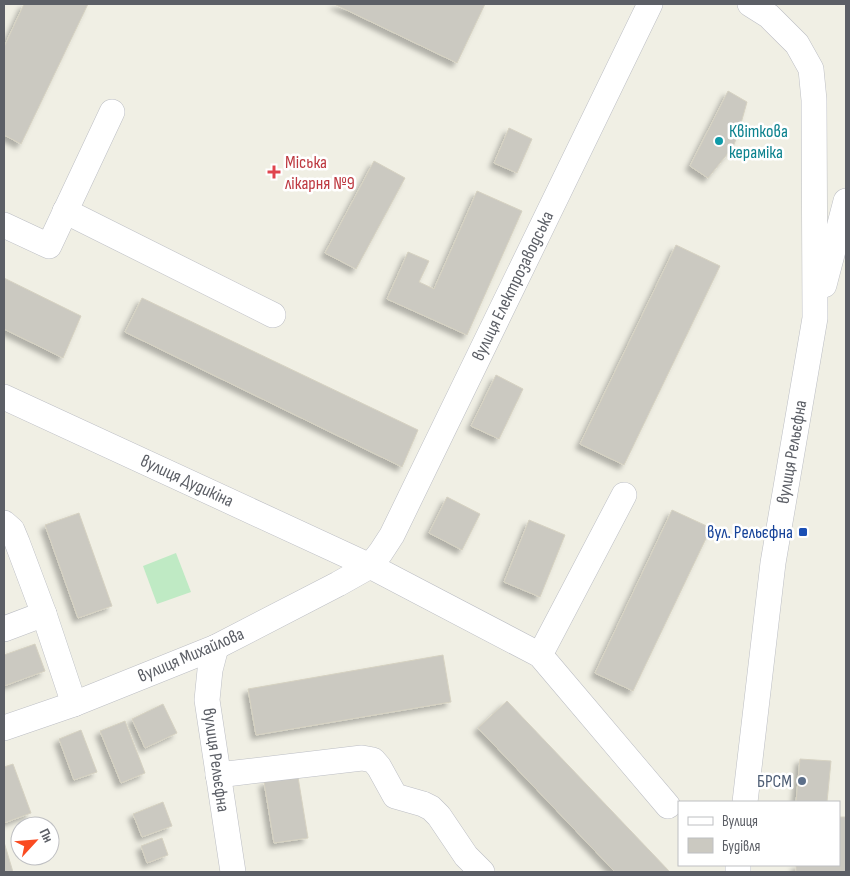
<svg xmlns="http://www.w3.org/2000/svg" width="850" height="876" font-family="'Sofia Sans Condensed',sans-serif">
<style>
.green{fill:#bfeac4}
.building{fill:#cbc9c1;stroke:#d6d2c2;filter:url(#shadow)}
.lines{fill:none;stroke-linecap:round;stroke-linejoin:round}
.minor-casing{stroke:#bcbec4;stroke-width:26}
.minor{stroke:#fff;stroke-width:25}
.culture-dot{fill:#0f9aa8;stroke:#fff;stroke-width:2}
.health-dot{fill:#e0444e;stroke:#fff;stroke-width:2}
.transit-dot{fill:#1a4fb4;stroke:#fff;stroke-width:2}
.service-dot{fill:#5c6f8a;stroke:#fff;stroke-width:2}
.labels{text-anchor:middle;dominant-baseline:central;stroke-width:5;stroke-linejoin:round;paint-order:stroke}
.culture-label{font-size:18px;fill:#0d838f;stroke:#fff;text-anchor:start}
.health-label{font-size:18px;fill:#be3a42;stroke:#fff;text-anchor:start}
.street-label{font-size:18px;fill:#5c5f66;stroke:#fff}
.transit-label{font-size:18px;fill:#164399;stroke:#fff;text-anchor:end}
.service-label{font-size:18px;fill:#4e5e75;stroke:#fff;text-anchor:end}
</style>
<defs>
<filter id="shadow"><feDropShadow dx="-4.5" dy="4.5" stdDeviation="2.5" flood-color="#0004"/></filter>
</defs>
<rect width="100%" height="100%" fill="#f0efe4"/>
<path class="green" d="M176,553l15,39 -34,12 -14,-38z"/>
<g class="building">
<path d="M24,4h64l-67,140 -17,-9v-88z"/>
<path d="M334,4h151l-28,59z"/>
<path d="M728,91l19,11 -9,32 -5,13 -25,31 -18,-12z"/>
<path d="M509,128l23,11 -15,34 -23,-10z"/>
<path d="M374,161l31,17 -49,91 -31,-16z"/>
<path d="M477,191l45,20 -55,124 -80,-36 21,-47 21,9 -10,21 15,7z"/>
<path d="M676,245l44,21 -96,199 -44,-21z"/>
<path d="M4,278l77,38 -18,42 -59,-29z"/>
<path d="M142,298l276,132 -16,37 -277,-135z"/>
<path d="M496,375l27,14 -24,50 -28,-13z"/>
<path d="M447,497l33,17 -18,36 -33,-17z"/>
<path d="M672,510l39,18 -78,163 -38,-18z"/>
<path d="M79,513l33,93 -34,12 -33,-93z"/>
<path d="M529,520l36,15 -25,62 -36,-15z"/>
<path d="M35,644l10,27 -41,15v-31z"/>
<path d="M443,655l8,47 -195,33 -8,-46z"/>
<path d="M507,701l163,171h-55l-137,-144z"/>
<path d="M163,704l14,29 -32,15 -13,-29z"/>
<path d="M125,721l20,52 -24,10 -21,-52z"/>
<path d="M81,730l16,42 -23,8 -15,-41z"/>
<path d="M800,759l31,2 -4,41h-31z"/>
<path d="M13,764l18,49 -27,10v-56z"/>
<path d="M298,777l10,61 -34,5 -10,-61z"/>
<path d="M163,802l9,24 -30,11 -9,-23z"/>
<path d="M839,817h7v55h-50v-7h43z"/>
<path d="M162,838l6,17 -21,8 -6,-17z"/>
<path d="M4,842l9,30h-9z"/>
</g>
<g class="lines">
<defs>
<g id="minor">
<path d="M65,211l208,104"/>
<path d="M4,225l45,21 63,-134"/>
<path d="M824,285l22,-84"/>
<path d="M4,397l366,169 170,89 128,151"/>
<path d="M4,523l8,7 5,12 27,72 30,90"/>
<path d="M4,629l40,-15"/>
<path d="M216,647l-6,23 -3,30 26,172"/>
<path d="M540,655l84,-160"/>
<path d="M4,728l70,-24 142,-57 122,-63 32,-18 11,-14 11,-17 258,-531"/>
<path d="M218,775l144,-17 11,2 6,7 16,29 28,8 8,4 8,8 27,40 16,16"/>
<path d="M745,802l28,-239 42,-245 -1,-218 -3,-31 -14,-25 -28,-28 -19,-12"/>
<path d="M738,872v-7"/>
</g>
</defs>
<use href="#minor" class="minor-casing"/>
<use href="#minor" class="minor"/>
</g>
<circle class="culture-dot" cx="719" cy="141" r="5"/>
<path class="health-dot" d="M271.5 164.5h5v5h5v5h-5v5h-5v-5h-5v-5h5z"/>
<rect class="transit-dot" x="798" y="527" width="10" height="10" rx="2.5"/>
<circle class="service-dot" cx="802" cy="781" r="5"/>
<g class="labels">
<g class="culture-label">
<text x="729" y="131">Квіткова<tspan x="729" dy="21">кераміка</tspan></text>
</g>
<g class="health-label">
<text x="285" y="162">Міська<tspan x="285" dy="21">лікарня №9</tspan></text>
</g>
<g class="street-label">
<text transform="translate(513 286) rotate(-64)">вулиця Електрозаводська</text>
<text transform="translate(792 452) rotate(-80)">вулиця Рельєфна</text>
<text transform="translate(187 481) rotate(25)">вулиця Дудикіна</text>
<text transform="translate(191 655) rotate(-23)">вулиця Михайлова</text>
<text transform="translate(216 760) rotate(82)">вулиця Рельєфна</text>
</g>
<g class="transit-label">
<text x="793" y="532">вул. Рельєфна</text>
</g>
<g class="service-label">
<text x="792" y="781">БРСМ</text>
</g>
</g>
<rect width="850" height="876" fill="none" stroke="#5c5f66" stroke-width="10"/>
<rect x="678" y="801" width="162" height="65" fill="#ffffff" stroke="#bebfc2"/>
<rect x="688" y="817" width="25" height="8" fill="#ffffff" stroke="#bebfc2"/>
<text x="722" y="826" font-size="15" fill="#5c5f66">Вулиця</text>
<rect x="688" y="838" width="25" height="15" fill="#cbc9c1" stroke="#bebfc2"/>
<text x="722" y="851" font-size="15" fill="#5c5f66">Будівля</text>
<g transform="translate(35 841) rotate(64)"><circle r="24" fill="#ffffff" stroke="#bebfc2"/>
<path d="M0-4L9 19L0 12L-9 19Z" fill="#fa4b21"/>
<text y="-8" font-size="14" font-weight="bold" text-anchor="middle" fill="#5c5f66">Пн</text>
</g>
</svg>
